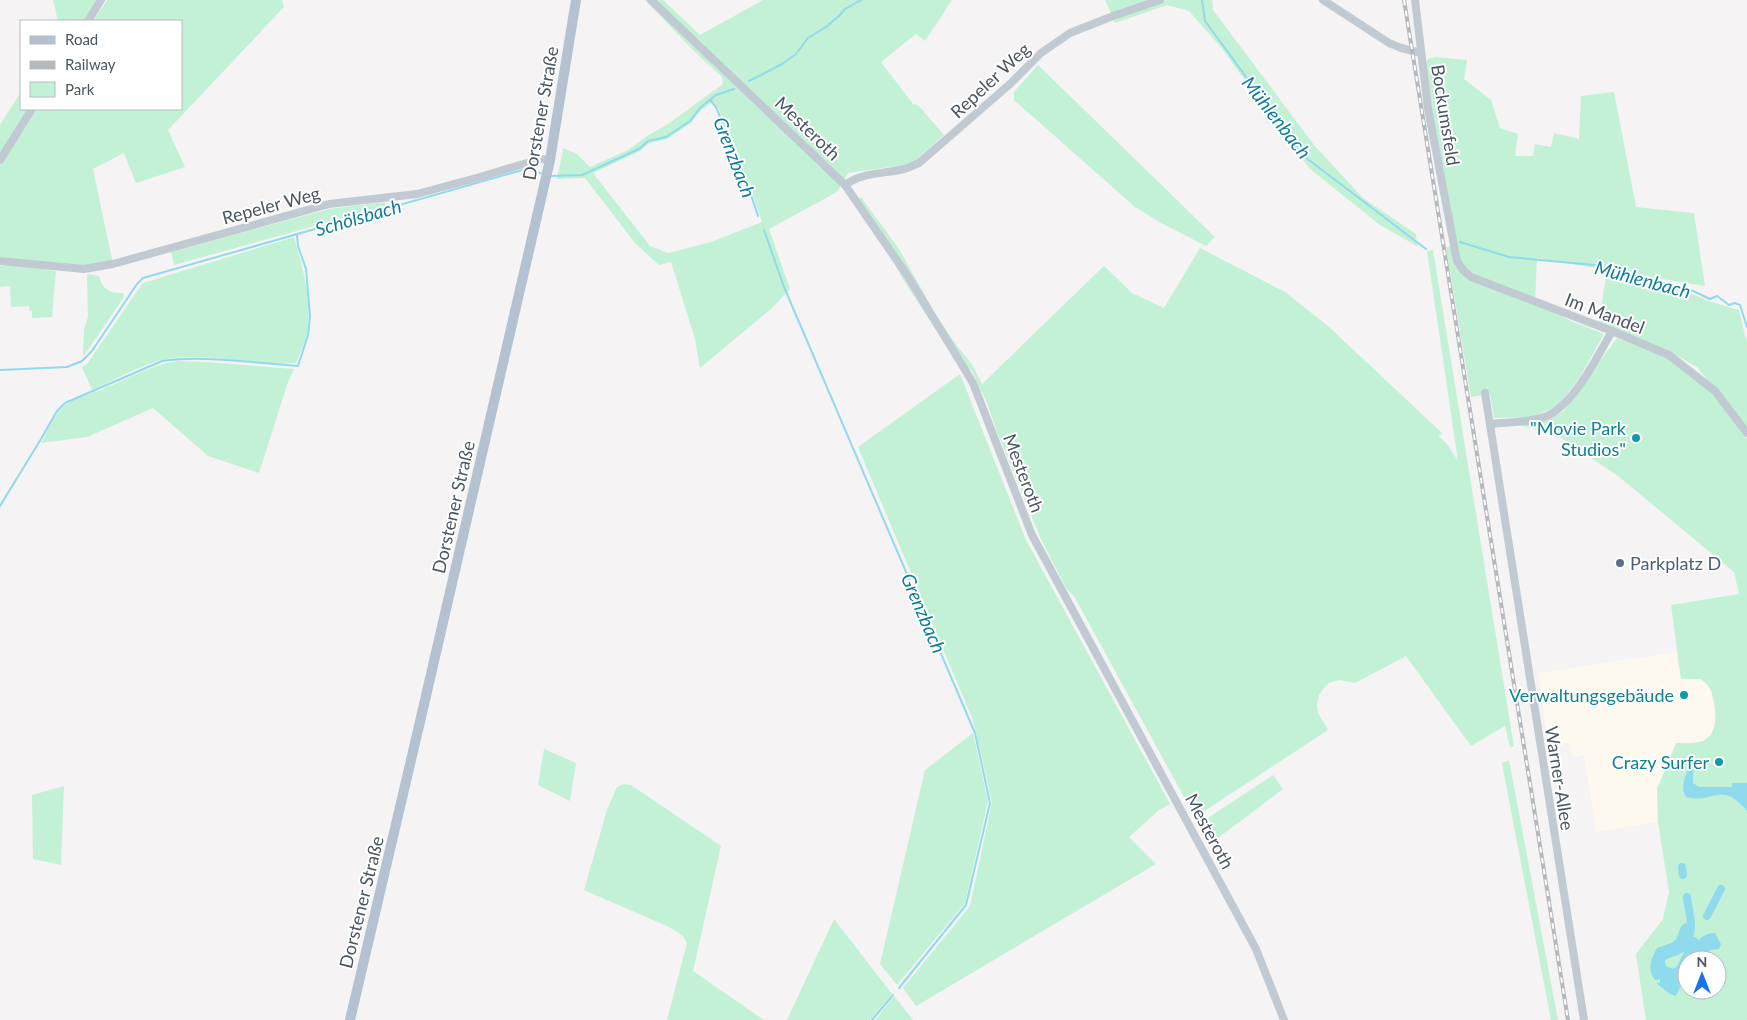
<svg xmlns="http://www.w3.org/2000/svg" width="1747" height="1020" font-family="Lato,sans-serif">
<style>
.commercial{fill:#fdf9ef}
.green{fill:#c3f1d5;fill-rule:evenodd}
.water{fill:#90daee}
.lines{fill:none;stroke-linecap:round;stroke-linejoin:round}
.stream{stroke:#90daee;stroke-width:2}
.canal{stroke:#90daee;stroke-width:8}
.minor{stroke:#c1cad2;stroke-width:8}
.major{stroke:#b3c2d1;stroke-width:10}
.rail-casing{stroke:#b5b8bd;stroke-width:4}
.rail{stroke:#fff;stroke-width:2;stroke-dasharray:5.5;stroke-linecap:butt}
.culture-dot{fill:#0f9aa8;stroke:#fff;stroke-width:2}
.service-dot{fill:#5c6f8a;stroke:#fff;stroke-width:2}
.labels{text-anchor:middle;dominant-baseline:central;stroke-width:4;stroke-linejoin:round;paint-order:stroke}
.street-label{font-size:18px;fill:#4a5661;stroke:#fff}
.culture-label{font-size:18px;fill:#0d838f;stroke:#fff;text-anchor:end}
.service-label{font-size:18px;fill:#4e5e75;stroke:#fff;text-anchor:start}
.water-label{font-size:19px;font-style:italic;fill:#0c7c9b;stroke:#fff}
</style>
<rect width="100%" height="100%" fill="#f5f3f3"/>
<path class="commercial" d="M1676,652l5,27h20l10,11 5,31 -4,12 -8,8 -28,2 -19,46 1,33 -62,10 -12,-77 -11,3 -4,-15h-21l-10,-70z"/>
<g class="green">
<path d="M53,0h47l-14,21h-28z"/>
<path d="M107,0h175l2,7 -116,123 17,37 -49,16 -12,-30 -31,16 20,95 -31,2 -82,-9v-91l37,-57h144v-88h-88z"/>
<path d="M645,0h18l37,35 63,-35h189l-27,41 -9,-7 -35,28 32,42 5,1 26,30 -28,25 -12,5 -56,8 -11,19 -68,37 21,60 -18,19 -72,60 -5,-29 -24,-77 -12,3 -24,-22 -50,-65 -28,1 5,-24 1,-7 14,6 13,13 38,-17 19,-14 21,-12 55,-40 -1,-7 -28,-26zM713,102l5,5 29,72 15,43 -51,20 -43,11 -18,-7 -7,-9 -50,-64 47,-22 9,-8 18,-4 24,-16 10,-13z"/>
<path d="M1105,0h45l-39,13z"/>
<path d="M1167,0h45l1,10 101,135 49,53 53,36 1,12 -37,-21 -71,-57 -89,-122 -31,-35 -22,-6 -52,18 -2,-4z"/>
<path d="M1436,57l31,3 -3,19 27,21 9,28 18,6 -3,22h18l2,-12 16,3 3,-14 25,6 2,-43 33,-4 22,115 58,6 11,73 -92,-15 76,22 23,9 27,8 6,26 2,3v90l-50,-62 -23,-13 -75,-32 8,-52 -70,-12 -2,44 36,19 33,13 -24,43 -22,29 -27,11 -37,1 -4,-24 -19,3 -25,-150 10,-3 -18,-92 -14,-87 4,-6z"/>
<path d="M1038,65l177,172 -9,9 -45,-23 -26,-16 -121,-107v-8z"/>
<path d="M21,92v17h9l-30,46v-30z"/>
<path d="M861,197l38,52 36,64 22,33 15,18 10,20 122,-118 28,27 32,15 36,-60 85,44 43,34 115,108 -5,1 9,9 11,17 -31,-210 6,-1 81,497h-4l-5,-21 -34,20 -65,-90 -51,27 -16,-3 -10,3 -6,6 -4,6 -2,9 1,9 10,17 -133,87 -121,-221 -7,-6 -27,-53 -43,-105 -10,-29 -15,-32 -23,-21 -45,-69 -38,-66 -14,-12z"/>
<path d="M385,202l2,4 -213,59 -3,-13 158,-43z"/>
<path d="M294,237c9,30 18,65 13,96 -2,10 -7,20 -11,30 -44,3 -90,-12 -134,-3 -24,6 -47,20 -70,30l-10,-23 5,-3 56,-81z"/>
<path d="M10,265l46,6 -4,46 -20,1v-7l-3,-1v-4l-18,1 -1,-21 -10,1v-21z"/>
<path d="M87,274l12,2c4,14 10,17 24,17l1,4 -41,60 1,-28 4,-12z"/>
<path d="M1617,338l51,20 46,37 33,44v581h-101l-10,-66 27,-35 6,-27 -11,-70 -1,-33 19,-46c8,0 20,1 27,-2 17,-7 13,-37 8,-50 -2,-5 -6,-9 -10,-12h-20l-10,-74 68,-11 -5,-22 -116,-96 -58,-39 -44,-13h15l16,-4 16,-8zM1687,960h30v30h-30z"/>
<path d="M176,361l29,1 89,7 -6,13 -29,91 -51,-17 -55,-48 -66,29 -46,6c7,-12 12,-27 22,-36 9,-8 30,-14 42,-19 24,-9 45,-23 71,-27z"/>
<path d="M960,374l66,166 144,264 -11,6 -30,27 27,27 -240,142 -13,-18 67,-82 22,-104 -19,-82 -115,-273z"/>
<path d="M973,733l15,68 -23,102 -68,82 -17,-21 45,-194z"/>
<path d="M544,749l32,14 -6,38 -32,-16z"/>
<path d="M1509,760l49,260h-7l-48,-251 -1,-6z"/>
<path d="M1273,775l10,14 -73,55 -11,-20z"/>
<path d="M624,784l7,1 90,61 -28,125 71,49h-97l20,-77 -4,-7 -14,-9 -85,-37 23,-80 10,-23z"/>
<path d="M64,786l-3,79 -28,-6 -1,-64z"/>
<path d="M834,919l58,75 -22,26h-83z"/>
<path d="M894,996l19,24h-38z"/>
</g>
<g class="water">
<path d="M1689,767l5,3 -1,5v8l6,4h33v-4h15v28c-27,-32 -33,-6 -61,-14 -6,-9 -1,-20 3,-30z"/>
<path d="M1688,923c1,10 -2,24 -13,27 -6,1 -11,0 -15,5 -8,10 3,19 11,21l9,-5 7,3v6l-3,-1 -8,17 -6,-2 -14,-11h4v-4l-5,1c-8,-12 -4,-21 2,-32 7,-3 19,-4 21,-13 1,-5 2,-7 5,-11z"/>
<path d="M1715,933l6,11 -2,5 -9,1 -4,6 1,4h-19c7,-14 9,-26 27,-27z"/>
</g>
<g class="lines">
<g class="stream">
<path d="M1202,0l3,21 100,136 121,92"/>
<path d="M749,81l33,-17 14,-10 12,-16 18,-11 14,-12 5,-6 16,-9"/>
<path d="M711,101l5,6 30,73 12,36"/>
<path d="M551,176l31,-1 57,-26 9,-8 18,-4 24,-16 10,-13 16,-13 18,-6"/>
<path d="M764,230l20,57 191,446 15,70 -24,102 -67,83"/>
<path d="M1460,242l49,15 85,8 97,25 19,9 7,-3 12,9 6,-2 5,2 7,22"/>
<path d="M0,370l67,-3 15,-6 10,-10 45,-67 6,-6 383,-109 17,5"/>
<path d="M0,506l41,-67 16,-28 8,-8 97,-42c44,-6 92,2 136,5l10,-31 2,-19 -4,-47 -8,-23 -1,-11"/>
<path d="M872,1020l21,-25"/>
</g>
<g class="canal">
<path d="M1682,867l1,8"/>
<path d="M1687,897c1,12 7,28 2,40 -2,5 -5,10 -10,13 -9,5 -25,4 -15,20l10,3 6,-4 14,-28"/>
<path d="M1707,916l14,-27"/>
</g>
<g class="minor">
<path d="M651,0l194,185 64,93 64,105 59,152 224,414 28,71"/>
<path d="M1323,0l66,43 12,5 20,5"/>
<path d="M1415,0l13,109 29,152 6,9 8,7 141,54 57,24 46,36 32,42"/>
<path d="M88,21l13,-21"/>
<path d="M0,160l32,-51"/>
<path d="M845,185c17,-13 39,-11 59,-16 5,-1 10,-4 15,-6l91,-79 31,-31 29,-20 43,-17 47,-16"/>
<path d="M0,261l84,8 29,-5 216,-60 88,-10 63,-17 60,-18 10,1"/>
<path d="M1485,393l99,627"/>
<path d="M1490,424c18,-2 39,-1 57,-8 27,-12 51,-60 65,-85"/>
</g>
<path class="major" d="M350,1020l69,-294 131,-566 26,-160"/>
<defs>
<path id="rail" d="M1404,0l164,1020"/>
</defs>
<use href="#rail" class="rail-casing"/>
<use href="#rail" class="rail"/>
</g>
<g class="culture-dot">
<circle cx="1636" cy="438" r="5"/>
<circle cx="1684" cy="695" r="5"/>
<circle cx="1719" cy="762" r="5"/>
</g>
<circle class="service-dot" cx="1620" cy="563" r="5"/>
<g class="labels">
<g class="street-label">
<text transform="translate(990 80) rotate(-43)">Repeler Weg</text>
<text transform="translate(540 113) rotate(-80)">Dorstener Straße</text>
<text transform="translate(1446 115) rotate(81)">Bockumsfeld</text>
<text transform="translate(808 128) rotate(44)">Mesteroth</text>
<text transform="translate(271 205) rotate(-15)">Repeler Weg</text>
<text transform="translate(1605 313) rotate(21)">Im Mandel</text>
<text transform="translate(1024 473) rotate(69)">Mesteroth</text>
<text transform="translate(453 507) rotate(-77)">Dorstener Straße</text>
<text transform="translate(1560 778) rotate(81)">Warner-Allee</text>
<text transform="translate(1210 831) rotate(62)">Mesteroth</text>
<text transform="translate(361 902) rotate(-76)">Dorstener Straße</text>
</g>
<g class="culture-label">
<text x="1626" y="428">"Movie Park<tspan x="1626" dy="21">Studios"</tspan></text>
<text x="1674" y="695">Verwaltungsgebäude</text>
<text x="1709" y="762">Crazy Surfer</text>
</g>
<g class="service-label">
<text x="1630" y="563">Parkplatz D</text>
</g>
<g class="water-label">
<text transform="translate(1277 117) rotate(52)">Mühlenbach</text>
<text transform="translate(735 157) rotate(69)">Grenzbach</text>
<text transform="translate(358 217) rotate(-16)">Schölsbach</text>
<text transform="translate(1643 279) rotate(15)">Mühlenbach</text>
<text transform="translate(924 613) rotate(67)">Grenzbach</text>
</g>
</g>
<rect x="20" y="20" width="162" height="90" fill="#ffffff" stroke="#b7bbc0"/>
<rect x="30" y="36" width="25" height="8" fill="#b3c2d1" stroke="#b7bbc0"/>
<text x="65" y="45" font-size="15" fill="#4a5661">Road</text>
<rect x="30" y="61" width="25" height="8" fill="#b5b8bd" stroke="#b7bbc0"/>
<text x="65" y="70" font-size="15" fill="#4a5661">Railway</text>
<rect x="30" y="82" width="25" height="15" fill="#c3f1d5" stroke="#b7bbc0"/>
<text x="65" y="95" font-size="15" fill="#4a5661">Park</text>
<g transform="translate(1702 975)"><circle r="24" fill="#ffffff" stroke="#b7bbc0"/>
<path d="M0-4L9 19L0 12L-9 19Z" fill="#1a73e8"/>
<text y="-8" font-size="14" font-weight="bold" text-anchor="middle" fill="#4a5661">N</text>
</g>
</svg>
